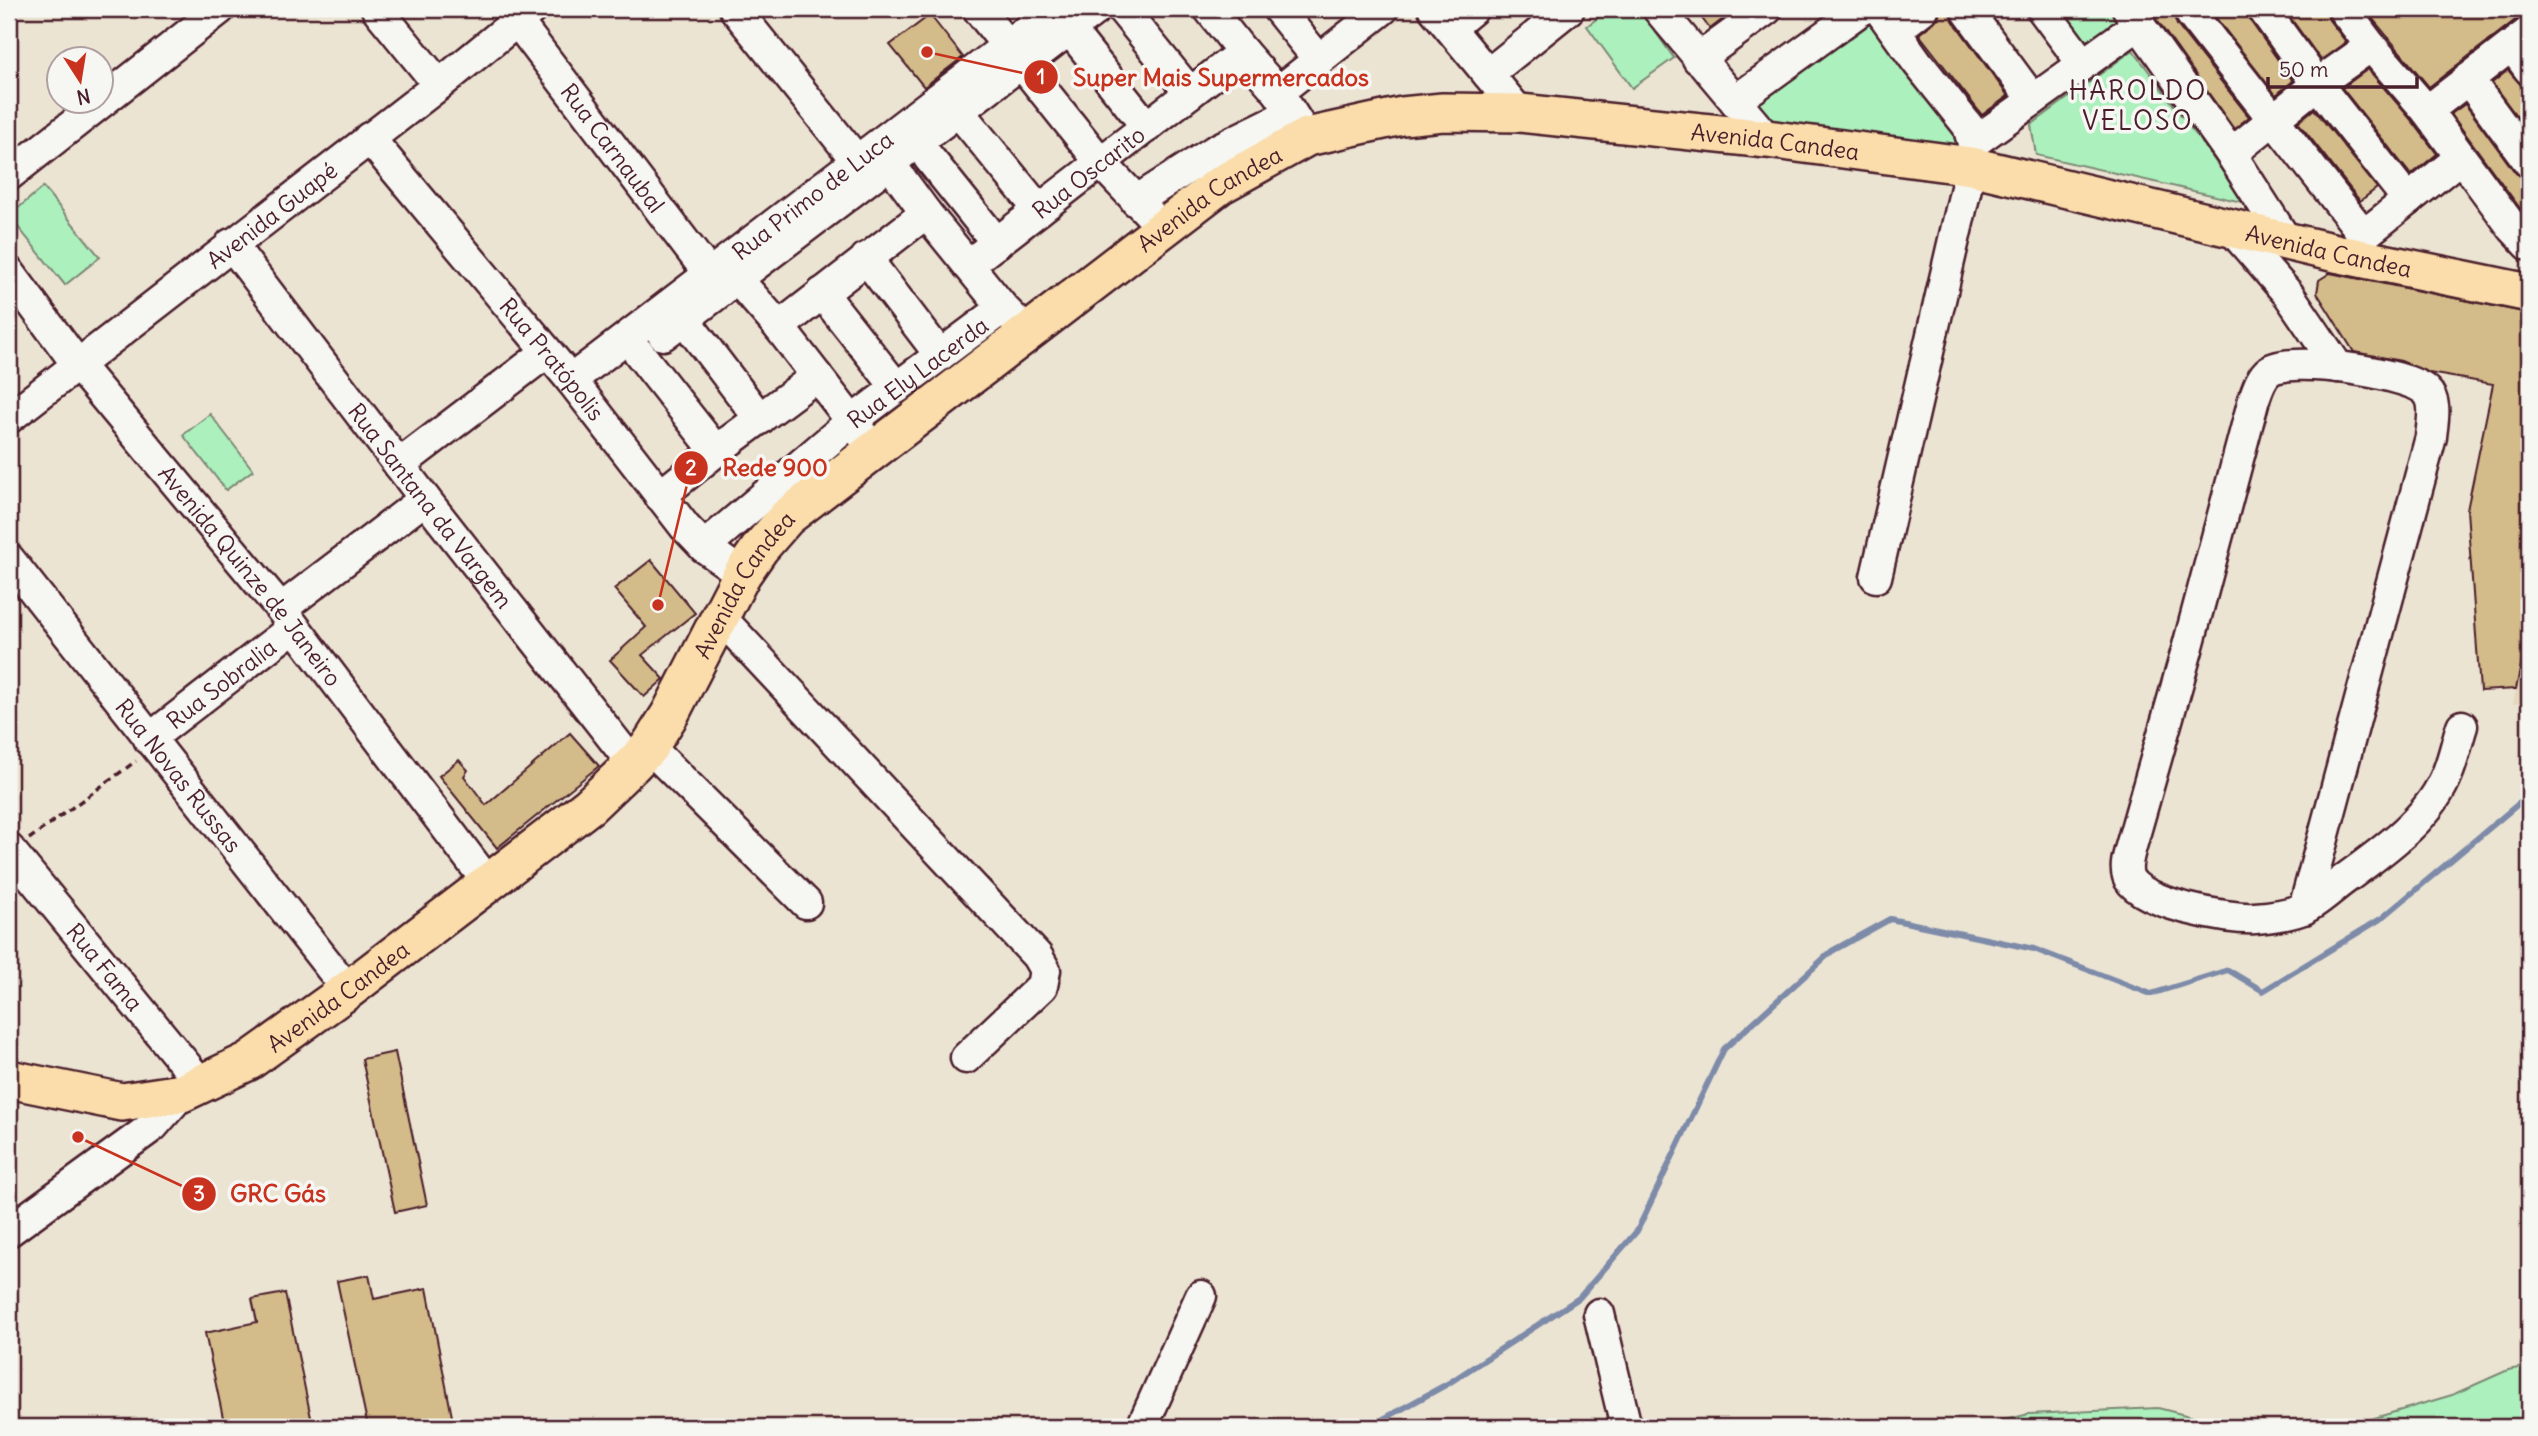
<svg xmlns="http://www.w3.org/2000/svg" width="2538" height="1436" font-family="Delius,sans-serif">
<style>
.built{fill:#e4d8bd}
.green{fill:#acf1bd;stroke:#7b8874;stroke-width:2}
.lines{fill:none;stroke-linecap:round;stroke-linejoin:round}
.stream{stroke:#7d8ba9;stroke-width:6}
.building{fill:#d3bb8a;stroke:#4a1f2b;stroke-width:2}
.minor-casing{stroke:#4a1f2b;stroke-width:35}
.major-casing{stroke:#4a1f2b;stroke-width:42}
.path{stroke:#4a1f2b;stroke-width:3.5;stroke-dasharray:7 5;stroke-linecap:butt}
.minor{stroke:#f6f6f2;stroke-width:30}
.major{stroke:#faddab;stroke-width:37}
.labels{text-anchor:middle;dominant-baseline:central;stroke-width:7;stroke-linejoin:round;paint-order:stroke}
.street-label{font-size:23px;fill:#4a1f2b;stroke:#f6f6f2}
.quarter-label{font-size:26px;letter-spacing:2px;fill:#4a1f2b;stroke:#f6f6f2}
.leader{fill:none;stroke:#c8321e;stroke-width:2.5}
.callout-dot{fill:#c8321e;stroke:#f6f6f2;stroke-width:2.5}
.mark-label{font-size:21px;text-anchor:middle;font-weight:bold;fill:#fff}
.callout-label{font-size:24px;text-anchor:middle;font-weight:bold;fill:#c8321e;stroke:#f6f6f2;stroke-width:7;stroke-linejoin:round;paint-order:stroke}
</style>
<rect width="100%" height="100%" fill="#ece4d3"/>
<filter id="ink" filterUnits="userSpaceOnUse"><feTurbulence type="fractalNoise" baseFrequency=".0143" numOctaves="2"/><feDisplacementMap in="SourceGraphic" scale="14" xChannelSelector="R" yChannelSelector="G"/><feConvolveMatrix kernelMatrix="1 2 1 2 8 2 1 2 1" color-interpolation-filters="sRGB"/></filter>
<g filter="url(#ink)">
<path class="built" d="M2529,627v76l-16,1 3,-15z"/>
<g class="green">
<path d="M1610,9h29l35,49 -42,30 -45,-62z"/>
<path d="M2055,9h55l8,10 -34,26z"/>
<path d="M1877,19l95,119 -14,10 -183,-21 -24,-33 84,-59 6,10z"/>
<path d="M2133,50l113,153 -210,-48 -5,-30z"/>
<path d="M43,187l57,70 -35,28 -56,-69z"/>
<path d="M210,414l43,56 -27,20 -43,-55z"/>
<path d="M2529,1366v61h-185l108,-32 56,-25z"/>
<path d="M2158,1408l74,19 -252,-1 49,-12z"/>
</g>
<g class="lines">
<path class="stream" d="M1369,1427l80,-44 130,-85 58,-67 87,-182 108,-98 58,-32 144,30 117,45 77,-24 35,21 119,-73 147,-123"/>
</g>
<g class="building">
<path d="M1695,9h26l6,7 -17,13z"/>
<path d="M1940,9h9l3,10 56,77 -26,19 -63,-81 15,-12 5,-6z"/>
<path d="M2149,9h26l-1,8 3,8 72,92 -15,12z"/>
<path d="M2209,9h37l3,10 44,62 -17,14z"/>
<path d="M2284,9h42l3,11 17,22 -25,18z"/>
<path d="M2371,9h158v6l-11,3 -89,69 -62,-75z"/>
<path d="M930,15l33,42 -39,30 -34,-42z"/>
<path d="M2368,69l45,53 24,32 -26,21 -69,-87z"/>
<path d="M2508,70l13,15 8,1v47l-37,-50z"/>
<path d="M2465,104l50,68 6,6 8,1v27l-7,5 -71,-97z"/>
<path d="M2314,109l63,79 -17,13 -62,-79z"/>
<path d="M2330,273l199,40v314l-13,62 -36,2 -13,-181 26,-126 -64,-11 -28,-12 -47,-9 -37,-59 2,-13z"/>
<path d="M651,560l44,53 -53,42 22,24 -20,18 -34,-37 36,-33 -32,-38z"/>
<path d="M570,733l29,33 -102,82 -58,-72 20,-16 9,10 -4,6 22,29z"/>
<path d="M395,1052l32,153 -32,7 -33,-153z"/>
<path d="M369,1275l5,24 53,-11 27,139h-33l-1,-4 -20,4h-32l-31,-146z"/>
<path d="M285,1293l28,134h-88l-20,-94 52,-11 -5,-23z"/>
</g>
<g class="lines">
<defs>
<g id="minor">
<path d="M377,9l62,76"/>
<path d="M735,9l122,152"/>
<path d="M978,9l123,154 62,65"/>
<path d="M1122,9l68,84"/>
<path d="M1209,9l34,43 35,40 23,36"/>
<path d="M1278,9l41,51"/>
<path d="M1434,9l86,104"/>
<path d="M1658,9l109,130"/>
<path d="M1966,9l67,91"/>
<path d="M2042,9l41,55"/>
<path d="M2128,9l103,145 55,86"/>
<path d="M2263,9l54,75 91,116"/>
<path d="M2343,9l28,37 56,65 86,117 16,17"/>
<path d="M2191,14l173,221"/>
<path id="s1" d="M517,21l192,253"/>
<path d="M1450,28l23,-19"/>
<path d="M1069,29l78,98"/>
<path d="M1896,30l27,-21"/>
<path d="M2512,46l17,23"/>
<path d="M1698,59l69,-50"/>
<path d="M1023,65l73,-56"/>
<path d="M1488,74l81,-65"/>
<path d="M2468,79l61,83"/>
<path d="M1278,92l105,-83"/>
<path d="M1735,101l127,-92"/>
<path d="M2427,111l102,-79"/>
<path d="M959,112l80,98"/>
<path id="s2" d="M369,138l202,242 114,147 19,20 38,27"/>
<path d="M1973,143l165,-118"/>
<path d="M879,149l47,64 77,95 13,13"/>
<path d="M2231,154l86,-70 54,-38"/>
<path d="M929,158l68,85"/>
<path d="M9,175l211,-166"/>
<path d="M1136,201l80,-51 75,-37"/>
<path d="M2228,225l61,70 49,72"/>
<path id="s3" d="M231,244l194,255 208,265"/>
<path d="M2354,252l10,-17 96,-77"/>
<path d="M866,258l74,97"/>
<path d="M724,264l55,63 85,110"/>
<path id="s4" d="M968,265l275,-213"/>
<path id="s5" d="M9,272l68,92 204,245 208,275"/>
<path d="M822,293l75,95"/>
<path d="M684,319l76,100"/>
<path d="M779,327l147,-114"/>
<path d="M663,335l348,-264"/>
<path d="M639,353l77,98"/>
<path id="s6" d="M571,380l484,-371"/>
<path id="s7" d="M9,418l430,-333 93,-76"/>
<path d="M399,465l148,-113"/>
<path d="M660,496l56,-45 101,-75"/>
<path id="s8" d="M704,547l148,-126 151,-113"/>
<path id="s9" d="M9,559l339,431"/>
<path d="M1876,577l95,-411 2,-23 -5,-17 -51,-64 -38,-53"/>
<path d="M281,609l144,-110"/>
<path d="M721,618l316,338 8,14 -3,16 -76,72"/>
<path id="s10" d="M149,739l145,-112"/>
<path d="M649,747l157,156"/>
<path id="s11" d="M9,849l193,236"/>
<path d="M2304,909l127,-472c1,-14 7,-35 -5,-46 -18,-18 -137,-36 -157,-20 -8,6 -12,20 -15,28l-67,251 -57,200c-2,8 -5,17 -2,26 8,27 102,44 127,42 15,-1 34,-4 48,-9 14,-6 30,-22 43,-31 38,-28 85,-60 102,-106 6,-15 9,-31 14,-46"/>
<path d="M9,1231l144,-105 29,-33"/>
<path d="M1599,1314l27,113"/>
<path d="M1142,1427l59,-131"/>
</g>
<g id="major">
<path id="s12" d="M9,1079l113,23 60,-9 67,-32 99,-71 241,-184 44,-42 16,-17 21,-33 72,-140 18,-26 27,-31 433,-332 87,-48 95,-21 41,-4 77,1 247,26 204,27 369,88 189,39"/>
</g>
</defs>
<use href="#minor" class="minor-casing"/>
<use href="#major" class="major-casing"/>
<path class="path" d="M29,839l107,-78"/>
<use href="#minor" class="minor"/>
<use href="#major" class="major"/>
</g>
</g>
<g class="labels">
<g class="street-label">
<text stroke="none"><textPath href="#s12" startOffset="2146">Avenida Candea</textPath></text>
<text stroke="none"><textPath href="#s1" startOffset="159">Rua Carnaubal</textPath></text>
<text stroke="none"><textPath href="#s4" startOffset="152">Rua Oscarito</textPath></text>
<text stroke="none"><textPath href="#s6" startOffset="304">Rua Primo de Luca</textPath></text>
<text stroke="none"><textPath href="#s12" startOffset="1558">Avenida Candea</textPath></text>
<text stroke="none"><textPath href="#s7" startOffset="332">Avenida Guapé</textPath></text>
<text stroke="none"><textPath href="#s12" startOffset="2711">Avenida Candea</textPath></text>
<text stroke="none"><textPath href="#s2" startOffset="287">Rua Pratópolis</textPath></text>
<text stroke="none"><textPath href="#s8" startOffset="276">Rua Ely Lacerda</textPath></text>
<text stroke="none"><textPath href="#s3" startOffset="329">Rua Santana da Vargem</textPath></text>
<text stroke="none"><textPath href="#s5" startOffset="388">Avenida Quinze de Janeiro</textPath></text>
<text stroke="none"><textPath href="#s12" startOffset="948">Avenida Candea</textPath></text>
<text stroke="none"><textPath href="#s10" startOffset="91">Rua Sobralia</textPath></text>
<text stroke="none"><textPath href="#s9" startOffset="275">Rua Novas Russas</textPath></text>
<text stroke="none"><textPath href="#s11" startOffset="152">Rua Fama</textPath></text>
<text stroke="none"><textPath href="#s12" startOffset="360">Avenida Candea</textPath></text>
</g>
<g class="quarter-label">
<text x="2138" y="90">HAROLDO<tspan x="2138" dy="30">VELOSO</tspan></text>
</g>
</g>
<path class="leader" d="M927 52L1041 77M658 605L691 468M78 1137L199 1194"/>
<g class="callout-dot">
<circle cx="927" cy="52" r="7"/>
<circle cx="658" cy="605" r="7"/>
<circle cx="78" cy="1137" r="7"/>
<circle cx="1041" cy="77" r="18"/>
<circle cx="691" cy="468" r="18"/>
<circle cx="199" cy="1194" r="18"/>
</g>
<g class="mark-label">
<text x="1041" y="84">1</text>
<text x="691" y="475">2</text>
<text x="199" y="1201">3</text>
</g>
<g class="callout-label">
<text x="1221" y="86">Super Mais Supermercados</text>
<text x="775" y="476">Rede 900</text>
<text x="278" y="1202">GRC Gás</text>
</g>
<rect width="2538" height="1436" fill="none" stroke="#f6f6f2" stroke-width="35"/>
<rect x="18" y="18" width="2503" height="1401" fill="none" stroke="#4a1f2b" stroke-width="2.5" filter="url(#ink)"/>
<g transform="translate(80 80) rotate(168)"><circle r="33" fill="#f6f6f2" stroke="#b1a0a2" stroke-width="2"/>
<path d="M0-5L12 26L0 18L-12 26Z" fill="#c8321e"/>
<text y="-10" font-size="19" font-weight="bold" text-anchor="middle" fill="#4a1f2b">N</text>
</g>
<path d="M2268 77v10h149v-10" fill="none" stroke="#4a1f2b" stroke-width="3.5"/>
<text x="2279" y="77" font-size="21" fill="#4a1f2b" stroke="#f6f6f2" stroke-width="5" paint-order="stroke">50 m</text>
</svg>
